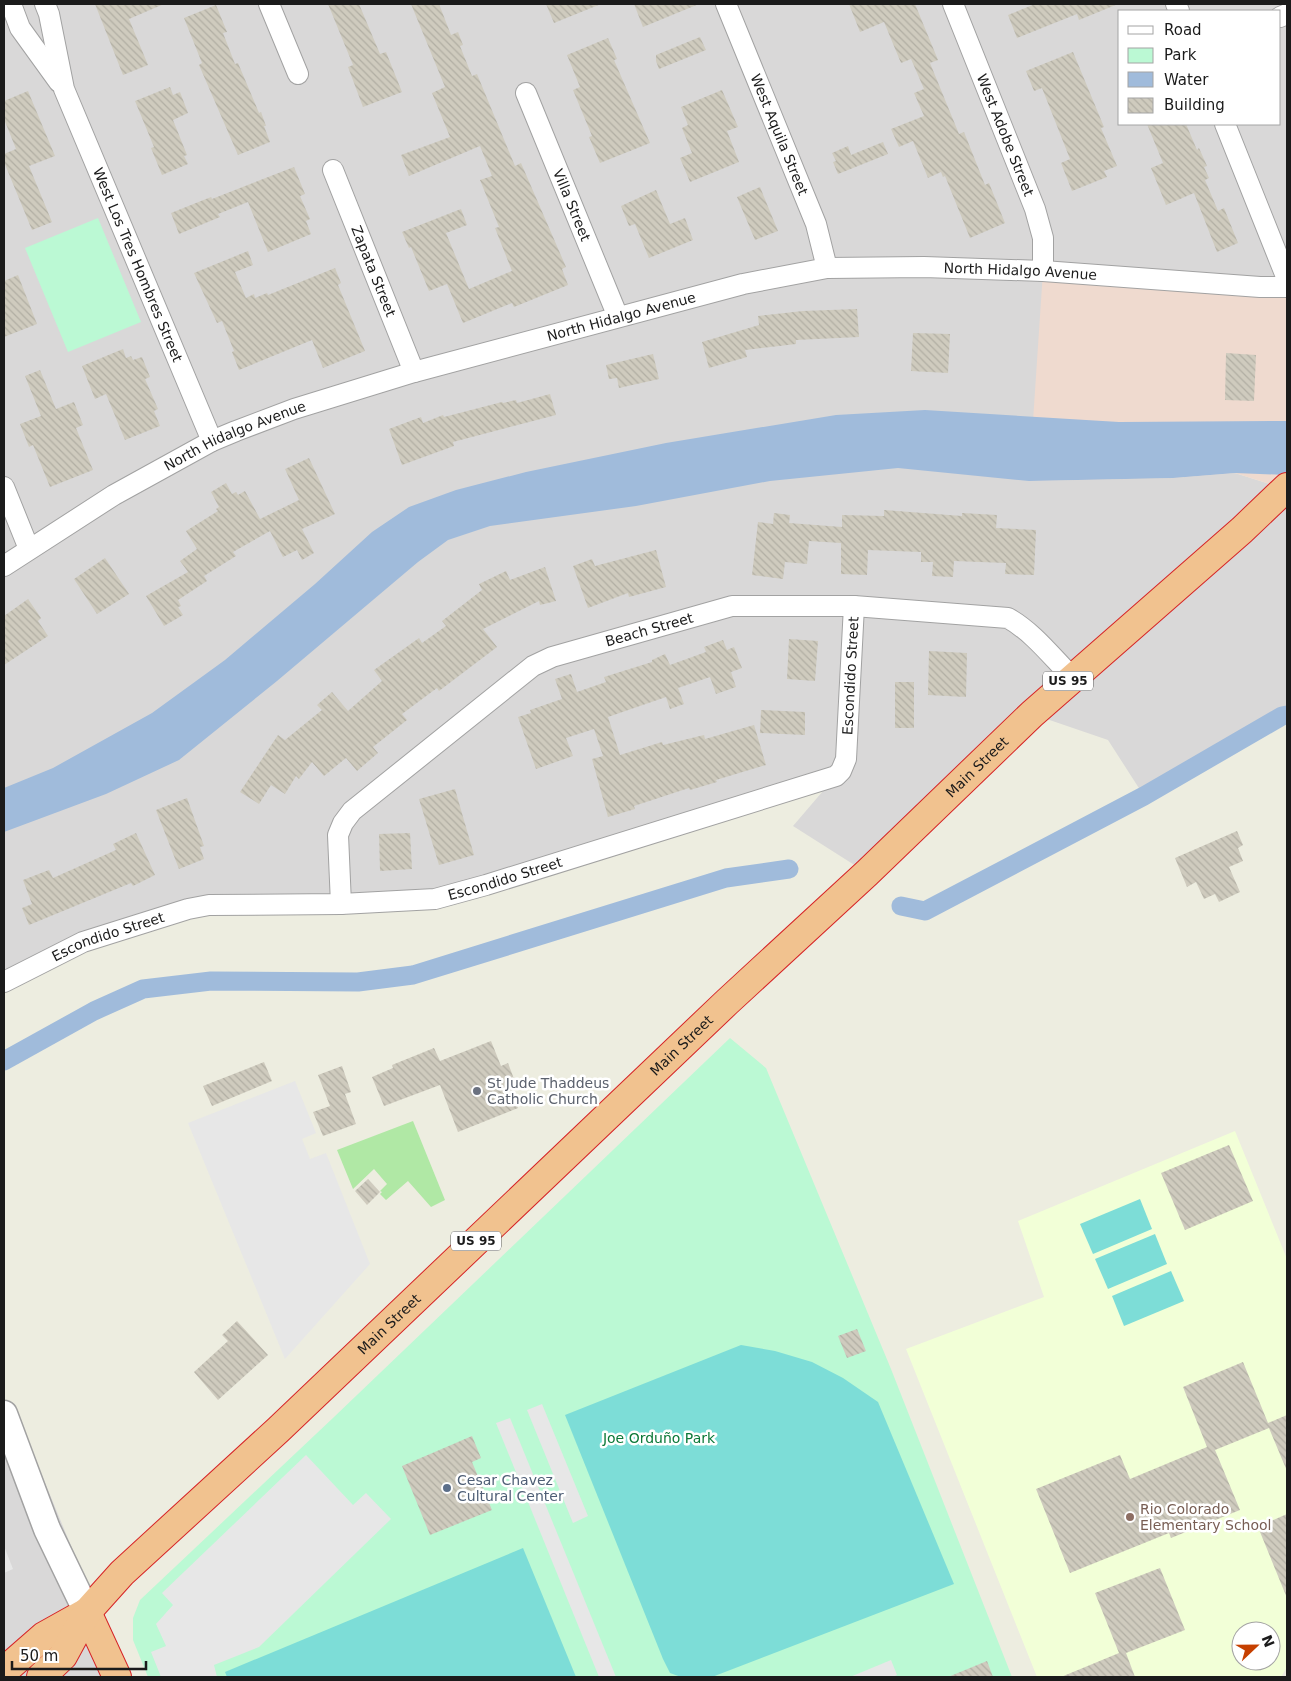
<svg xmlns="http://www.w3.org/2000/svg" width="1291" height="1681" font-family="'DejaVu Sans',sans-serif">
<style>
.residential{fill:#d9d8d8;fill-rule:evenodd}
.commercial{fill:#efdacf}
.education{fill:#f2ffd7;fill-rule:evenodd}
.grass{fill:#b0e8a5}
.park{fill:#bbf9d4}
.pitch{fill:#7dddd7}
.parking{fill:#e7e7e7}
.water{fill:#a0bbdb}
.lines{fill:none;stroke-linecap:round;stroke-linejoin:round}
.canal{stroke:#a0bbdb;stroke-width:19}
.building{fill:url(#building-back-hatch)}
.minor-casing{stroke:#a2a2a2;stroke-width:22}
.tertiary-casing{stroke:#a2a2a2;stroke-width:29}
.trunk-casing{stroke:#d62326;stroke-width:30}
.minor{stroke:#fff;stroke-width:20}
.tertiary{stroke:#fff;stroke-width:26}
.trunk{stroke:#f1c28f;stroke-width:28}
.worship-dot{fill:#6b7280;stroke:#fff;stroke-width:2}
.service-dot{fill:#5c6f8a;stroke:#fff;stroke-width:2}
.education-dot{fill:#8d6e63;stroke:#fff;stroke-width:2}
.labels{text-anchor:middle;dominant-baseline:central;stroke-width:5;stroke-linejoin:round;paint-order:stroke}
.shield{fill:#fff;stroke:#5f5f5f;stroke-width:1}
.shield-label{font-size:12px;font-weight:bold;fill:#1b1b1b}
.street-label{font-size:14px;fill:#1b1b1b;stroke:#fff}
.worship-label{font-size:14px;fill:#5b616d;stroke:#fff;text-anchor:start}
.park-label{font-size:14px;fill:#0b7837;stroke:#fff}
.service-label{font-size:14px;fill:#4e5e75;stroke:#fff;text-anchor:start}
.education-label{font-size:14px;fill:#785e54;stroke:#fff;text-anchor:start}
</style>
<defs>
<pattern id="building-back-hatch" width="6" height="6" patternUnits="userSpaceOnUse" patternTransform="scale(1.25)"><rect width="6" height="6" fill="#cfcbbe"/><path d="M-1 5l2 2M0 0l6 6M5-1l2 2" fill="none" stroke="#b1aea3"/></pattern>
</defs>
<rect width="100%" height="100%" fill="#edede0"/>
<g class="residential">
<path d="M4,4h1283v283l-258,194 144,-3 62,-5 50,16 2,-2v228l-5,1 -138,80 -36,-56 -76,-26 -165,159 -74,-47 42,-49 -374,116 -252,12 -205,77zM1120,11h160v113h-160z"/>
<path d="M18,1417l107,260h-121v-254z"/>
</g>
<path class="commercial" d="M1043,271l244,16v200l-2,2 -50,-16 -62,5 -144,3z"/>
<path class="education" d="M1235,1131l52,128v408l-6,10h-244l-131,-328 138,-52 -26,-76zM1241,1631h30v30h-30z"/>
<path class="grass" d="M413,1121l32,79 -14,7 -23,-26 -22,19 -6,-6 2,-2 -2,-1 7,-7 -13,-15 -21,20 -16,-39z"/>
<g class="park">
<path d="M98,218l43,104 -73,30 -43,-104z"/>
<path d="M730,1038l36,30 125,301 121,308h-864l-15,-37v-22l7,-18 194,-183z"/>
</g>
<g class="pitch">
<path d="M1140,1199l12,30 -59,25 -13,-30z"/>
<path d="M1155,1234l12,30 -59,25 -13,-30z"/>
<path d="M1171,1271l13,30 -60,25 -12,-30z"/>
<path d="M741,1345l34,6 37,11 31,16 35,24 76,182 -242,93h-31l-11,-4 -7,-14 -98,-244z"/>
<path d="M523,1548l53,129h-349l-2,-5z"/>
</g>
<g class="parking">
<path d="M295,1081l21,52 -14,6 8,20 16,-6 44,111 -85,95 -97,-236z"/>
<path d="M542,1404l46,112 -15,7 -46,-113z"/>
<path d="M510,1418l106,259h-17l-103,-254z"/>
<path d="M306,1455l47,50 13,-12 25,26 -132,128 -45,18 3,12h-56l-10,-25 15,-6 -10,-22 17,-19 -11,-12z"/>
<path d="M4,1546l9,23 -9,4z"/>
<path d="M891,1660l6,15 -4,2h-43z"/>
</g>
<path class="water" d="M925,410l194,12 168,-1v54l-52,-2 -62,5 -144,3 -131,-13 -128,13 -134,25 -146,20 -42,14 -30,22 -141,119 -98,79 -73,34 -102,38v-44l49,-20 99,-55 73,-53 90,-76 57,-52 37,-25 47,-17 70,-18 140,-29 170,-28z"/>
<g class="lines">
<g class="canal">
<path d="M901,906l24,5 219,-115 138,-80 5,-1"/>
<path d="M4,1061l90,-50 49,-22 68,-8 147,1 55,-7 313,-97 63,-9"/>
</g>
</g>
<g class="building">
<path d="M95,4h69l-35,15 19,46 -25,10z"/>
<path d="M328,4h31l21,50 6,-2 16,40 -39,15 -15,-40 5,-2z"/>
<path d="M411,4h28l12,31 7,-3 5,13 -3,1 12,30 5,-2 38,92 6,-3 45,104 -4,2 6,16 -54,22 -2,-4 -49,20 -16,-39 -18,7 -18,-44 -2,1 -7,-16 59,-23 6,16 -21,8 23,56 43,-18 -17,-43 4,-1 -19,-47 12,-4 -12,-30 -71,30 -8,-21 49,-18 -18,-44 13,-6z"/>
<path d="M546,4h55l-47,19z"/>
<path d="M634,4h65l-56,23z"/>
<path d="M849,4h66l23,56 -8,3 29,71 5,-2 21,53 4,-2 16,40 -35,15 -25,-62 -2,1 -2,-5 -13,6 -15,-37 -14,6 -8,-18 33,-13 -10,-23 10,-4 -13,-30 -10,4 -17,-41 -24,10z"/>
<path d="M1035,4h83l-39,16 -2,-6 -60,24 -9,-23z"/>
<path d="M216,5l11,27 -4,1 12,31 3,-1 21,50 2,-1 5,14h-2l6,16 -32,13 -39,-90 3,-2 -18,-45z"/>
<path d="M700,37l6,13 -47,19 -3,-8v-6z"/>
<path d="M608,38l9,21 -3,1 36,83 -50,20 -11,-26 3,-1 -19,-46 7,-3 -13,-32z"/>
<path d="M1073,52l31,75 -3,1 16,38 -13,5 3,6 -35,14 -11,-28 9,-4 -28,-71 -8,3 -8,-20z"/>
<path d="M170,87l3,8 7,-3 8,21 -15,7 14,35 -3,1 4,8 -26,11 -11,-27 3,-1 -19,-46z"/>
<path d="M722,90l16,37 -11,4 12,31 -49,20 -10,-24 12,-5 -10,-25 6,-3 -7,-18z"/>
<path d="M28,91l27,65 -26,10 23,56 -20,8 -28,-68v-8l12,-5 -12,-30v-18z"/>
<path d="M1147,124h39l11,26 2,-2 8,18 -3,1 5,11 -4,2 13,31 6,-3 14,35 -21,9 -23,-59 -28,12 -15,-37 12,-5z"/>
<path d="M883,142l5,12 -50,20 -5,-12 3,-1 -4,-8 16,-7 3,9z"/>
<path d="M294,167l11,27 -5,2 10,23 -4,2 5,13 -43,18 -20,-50 -30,12 2,3 -41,17 -8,-21 40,-16 1,2z"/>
<path d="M760,187l18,44 -23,9 -18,-43z"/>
<path d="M656,190l14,34 15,-6 8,22 -44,18 -14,-34 -6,2 -8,-20z"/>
<path d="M248,251l5,14 -18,7 11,26 8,-4 1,4 12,-5 1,2 67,-27 6,15 -3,2 27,66 -42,17 -11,-28 -73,30 -7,-18 2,-1 -12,-30 -5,2 -23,-50z"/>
<path d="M18,275l19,49 -33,13v-56z"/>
<path d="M857,309l2,28 -63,3v4l-51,6 2,7 -38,11 -7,-26 57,-17 -1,-9 45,-5z"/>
<path d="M913,333l37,1 -2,39 -37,-2z"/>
<path d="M123,349l3,9 5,-2 2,4 9,-3 8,20 -5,2 13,30 -4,2 6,15 -35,14 -19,-46 -11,5 -13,-33z"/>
<path d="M1226,353l30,2 -2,46 -29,-1z"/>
<path d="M653,354l6,25 -40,9 -2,-10 -8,1 -3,-14z"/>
<path d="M40,370l16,39 18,-7 9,23 -7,3 17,42 -43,17 -17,-42 -4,2 -9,-23 21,-8 -16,-40z"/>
<path d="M550,394l6,21 -103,27 1,4 -52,19 -13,-36 32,-12 2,6 20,-8 1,2 58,-15 1,1 13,-3 1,3z"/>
<path d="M309,458l26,56 -33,15 12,24 -12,7 -5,-10 -14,7 -13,-26 -37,21 3,4 -32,20 3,5 -29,19 3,6 -3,1 5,8 -19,11 -18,-30 42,-24 -8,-11 17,-12 -11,-18 32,-20 -2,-2 3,-2 -8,-15 15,-9 6,11 4,-2 2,3 7,-4 15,28 39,-19 -14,-31z"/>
<path d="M884,510l78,6v-3l35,2 -1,13 40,2 -2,45 -29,-1 1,-11 -52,-2 -1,16 -21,-1 1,-14h-12v-10l-53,-2 -1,25 -26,-1v-31l-32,-2 -2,23 -22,-2 -2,17 -31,-4 6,-53 15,2 1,-11 16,2 -1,8 53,4v-12l42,1z"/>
<path d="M656,550l10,37 -37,10 -1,-4 -40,15 -15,-42 19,-7 3,7z"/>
<path d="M105,558l24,36 -32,20 -23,-35z"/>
<path d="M545,567l11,34 -16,4 -1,-4 -56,28 14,18 -58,44 -2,-3 -35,26 5,6 -34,27 5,6 -21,18 -11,-13 -22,18 -12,-14 -13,17 -3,-3 -11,18 -14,-9 -12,19 -19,-12 38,-57 7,5 37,-30 -5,-5 15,-13 16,19 34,-30 -8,-11 45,-32 3,5 24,-17 -4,-5 40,-31 -3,-6 27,-13 4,9z"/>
<path d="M28,599l13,19 -3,3 10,15 -44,29v-49z"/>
<path d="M789,639l29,2 -3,40 -28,-2z"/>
<path d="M723,640l4,10 7,-3 8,21 -11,4 5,15 -20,7 -6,-17 -32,11 6,16 -14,5 -4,-12 -58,20 12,38 42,-13 1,3 41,-10 1,4 49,-14 12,40 -50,15 1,2 -27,8 -1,-2 -55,18 1,3 -27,8 -16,-58 11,-3 -9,-27 -28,9 7,18 -37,13 -18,-52 13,-4 -1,-3 32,-11 -7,-20 16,-5 6,18 29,-10 -2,-5 48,-15v-2l13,-6 5,11 36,-13 -2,-5z"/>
<path d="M929,651l38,2 -1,44 -38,-2z"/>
<rect x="895" y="682" width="19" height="46"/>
<path d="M761,710l44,2v23l-45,-2z"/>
<path d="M455,789l19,66 -35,10 -20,-66z"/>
<path d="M187,798l17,48 -4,1 4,12 -25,10 -23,-59z"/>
<path d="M1237,831l6,14 -5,3 5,13 -14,6 11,25 -21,10 -4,-8 -11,5 -8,-17 -9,5 -12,-29z"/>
<path d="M136,833l19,42 -22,11 -2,-3 -102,42 -7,-17 10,-4 -9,-24 26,-10 4,8 63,-28 -3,-6z"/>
<path d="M410,833l2,36 -32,2 -1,-37z"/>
<path d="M491,1041l10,25 7,-3 6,16 -6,2 10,27 -60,24 -18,-47 -56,21 -12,-29 21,-9 -1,-3 42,-17 6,13z"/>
<path d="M264,1062l8,19 -60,25 -9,-20z"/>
<path d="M342,1066l9,26 -6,2 11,30 -33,12 -10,-24 17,-6 -12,-31z"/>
<path d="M1229,1145l24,56 -68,29 -24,-57z"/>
<path d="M368,1179l12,13 -13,13 -12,-14z"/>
<path d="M237,1321l31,34 -50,45 -24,-28 34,-31 -6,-6z"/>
<path d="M857,1329l9,22 -19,7 -9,-22z"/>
<path d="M1243,1362l25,61 19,-8v56l-18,-43 -54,22 25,60 -69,28 -2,-5 -99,40 -34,-84 84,-34 10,24 77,-32 -24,-60z"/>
<path d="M472,1436l9,22 -9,4 20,48 -62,25 -28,-69z"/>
<path d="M1287,1514v84l-29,-71z"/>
<path d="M1160,1568l25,62 -59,23 9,24h-74l58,-24 -24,-60z"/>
<path d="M987,1661l6,16h-45z"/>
</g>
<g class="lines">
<defs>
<g id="minor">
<path d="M11,4l9,24 39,54"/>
<path id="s1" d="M45,4l4,10 15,75 148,352"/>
<path d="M269,4l29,70"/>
<path id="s2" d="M726,4l90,220 11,44"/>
<path id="s3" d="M953,4l82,205 8,29v33"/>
<path d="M1176,4l3,7"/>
<path d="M1280,17l7,-3"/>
<path id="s4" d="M526,93l92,224"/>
<path d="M1225,124l62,155"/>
<path id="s5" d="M333,170l81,202"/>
<path d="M4,487l25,62"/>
<path id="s6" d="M4,566l110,-71 98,-54 24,-10 58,-22 120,-37 329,-88 84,-16 97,-1 119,4 217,16h27"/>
<path id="s7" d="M341,904l-3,-69 5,-12 9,-12 181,-145 19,-9 180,-51h122l154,12c25,14 44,39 64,59"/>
<path id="s8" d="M4,982l79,-40 105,-33 21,-4 132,-1 94,-5 51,-14 350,-109 5,-5 5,-12 8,-153"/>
</g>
<path id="tertiary" d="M4,1414l43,115 40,83"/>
<g id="trunk">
<path d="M87,1612l30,65"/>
<path d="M4,1671l40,-35 43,-24"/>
<path id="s9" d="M41,1677l22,-21 24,-44 35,-39 156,-143 449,-428 140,-129 165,-159 210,-184 45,-43"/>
</g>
</defs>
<use href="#minor" class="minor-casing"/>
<use href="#tertiary" class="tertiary-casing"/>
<use href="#trunk" class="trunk-casing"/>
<use href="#minor" class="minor"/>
<use href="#tertiary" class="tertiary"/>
<use href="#trunk" class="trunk"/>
</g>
<circle class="worship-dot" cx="477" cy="1091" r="5"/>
<circle class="service-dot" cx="447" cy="1488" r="5"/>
<circle class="education-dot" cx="1130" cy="1517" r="5"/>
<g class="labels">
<g class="shield">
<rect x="1043" y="671.5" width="50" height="19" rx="4"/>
<rect x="451" y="1231.5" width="50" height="19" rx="4"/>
</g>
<g class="shield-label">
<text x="1068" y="681">US 95</text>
<text x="476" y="1241">US 95</text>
</g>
<g class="street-label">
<text stroke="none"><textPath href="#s2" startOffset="141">West Aquila Street</textPath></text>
<text stroke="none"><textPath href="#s3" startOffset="141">West Adobe Street</textPath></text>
<text stroke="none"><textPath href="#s4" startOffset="121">Villa Street</textPath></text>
<text stroke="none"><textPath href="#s1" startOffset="278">West Los Tres Hombres Street</textPath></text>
<text stroke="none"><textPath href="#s5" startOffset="109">Zapata Street</textPath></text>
<text stroke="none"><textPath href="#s6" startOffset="1076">North Hidalgo Avenue</textPath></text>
<text stroke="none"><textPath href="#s6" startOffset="671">North Hidalgo Avenue</textPath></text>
<text stroke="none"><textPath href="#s6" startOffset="266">North Hidalgo Avenue</textPath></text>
<text stroke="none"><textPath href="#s7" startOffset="451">Beach Street</textPath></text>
<text stroke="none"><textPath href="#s8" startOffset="969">Escondido Street</textPath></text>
<text stroke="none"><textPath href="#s9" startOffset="1308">Main Street</textPath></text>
<text stroke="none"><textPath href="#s8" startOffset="519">Escondido Street</textPath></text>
<text stroke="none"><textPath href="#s8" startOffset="114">Escondido Street</textPath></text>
<text stroke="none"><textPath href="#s9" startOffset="902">Main Street</textPath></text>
<text stroke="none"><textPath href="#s9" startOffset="498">Main Street</textPath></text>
</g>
<g class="worship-label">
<text x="487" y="1083">St Jude Thaddeus<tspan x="487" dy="16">Catholic Church</tspan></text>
</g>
<g class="park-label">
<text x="659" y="1438">Joe Orduño Park</text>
</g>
<g class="service-label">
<text x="457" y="1480">Cesar Chavez<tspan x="457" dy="16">Cultural Center</tspan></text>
</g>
<g class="education-label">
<text x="1140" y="1509">Rio Colorado<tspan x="1140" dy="16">Elementary School</tspan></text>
</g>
</g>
<rect width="1291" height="1681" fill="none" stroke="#1b1b1b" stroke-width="10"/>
<rect x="1118" y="10" width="162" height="115" fill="#ffffff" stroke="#a4a4a4"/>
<rect x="1128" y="26" width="25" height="8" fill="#ffffff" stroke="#a4a4a4"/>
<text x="1164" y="35" font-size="15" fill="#1b1b1b">Road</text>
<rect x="1128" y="48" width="25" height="15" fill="#bbf9d4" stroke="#a4a4a4"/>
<text x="1164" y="60" font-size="15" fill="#1b1b1b">Park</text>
<rect x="1128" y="72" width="25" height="15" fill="#a0bbdb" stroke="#a4a4a4"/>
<text x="1164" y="85" font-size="15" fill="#1b1b1b">Water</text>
<rect x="1128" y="98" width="25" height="15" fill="url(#building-back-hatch)" stroke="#a4a4a4"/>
<text x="1164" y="110" font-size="15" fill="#1b1b1b">Building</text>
<g transform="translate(1256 1646) rotate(68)"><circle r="24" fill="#ffffff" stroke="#a4a4a4"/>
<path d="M0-4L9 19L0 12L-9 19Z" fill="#c64000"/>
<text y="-8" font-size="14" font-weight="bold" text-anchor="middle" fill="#1b1b1b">N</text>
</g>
<path d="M12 1661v8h134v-8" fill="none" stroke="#1b1b1b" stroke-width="2.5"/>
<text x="20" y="1661" font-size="15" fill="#1b1b1b" stroke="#ffffff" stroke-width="4" paint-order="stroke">50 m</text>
</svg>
